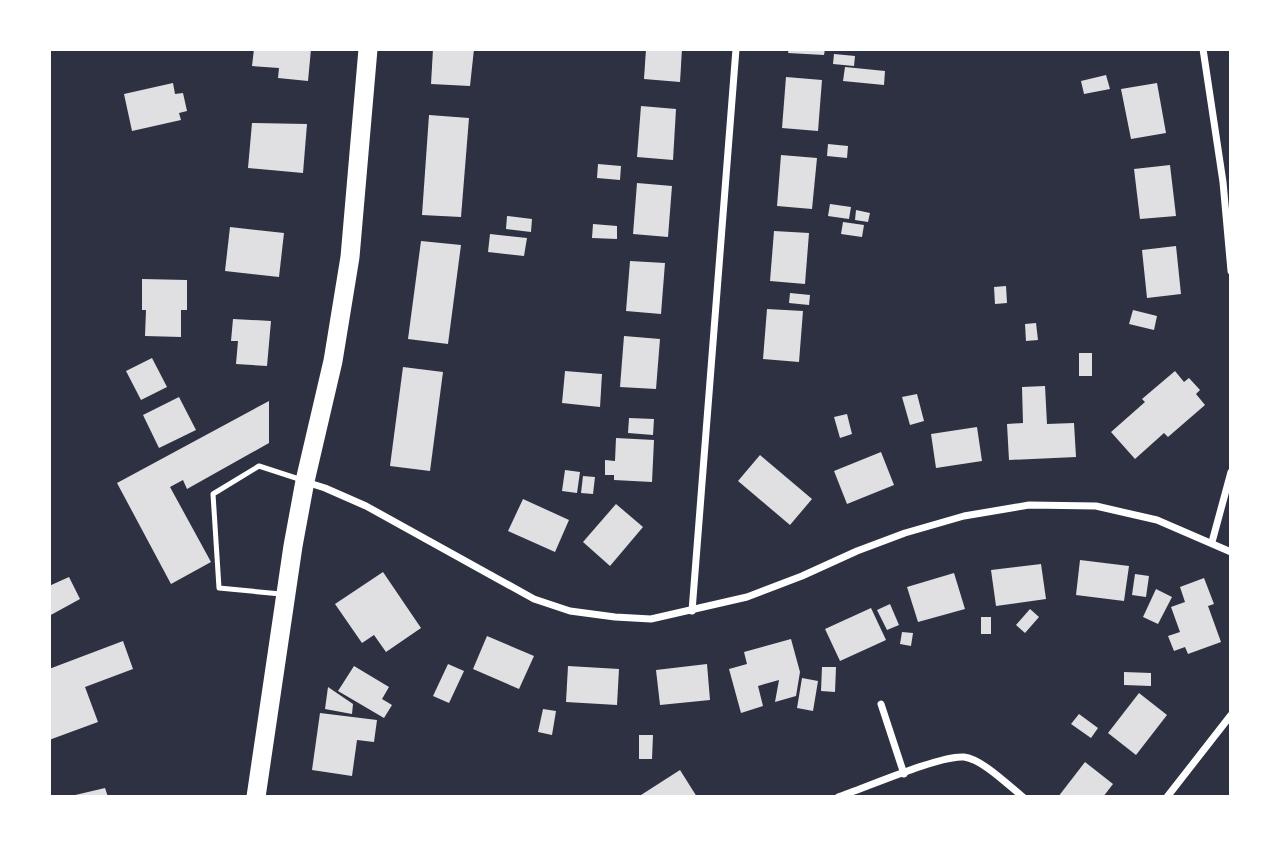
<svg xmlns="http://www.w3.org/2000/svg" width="1280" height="846" font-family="Commissioner,sans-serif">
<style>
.building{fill:#e0e0e3}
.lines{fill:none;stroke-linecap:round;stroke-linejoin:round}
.service{stroke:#fff;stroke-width:5}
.minor{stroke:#fff;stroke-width:7}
.trunk{stroke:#fff;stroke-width:19}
</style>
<rect width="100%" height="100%" fill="#2d3142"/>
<g class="building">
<path d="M254,49h57l-3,32 -30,-3 1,-10 -27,-2z"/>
<path d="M433,49h41l-4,37 -39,-2z"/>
<path d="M646,49h36l-2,33 -36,-3z"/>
<path d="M789,49h36l-1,6 -36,-2z"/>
<path d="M834,54l21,2 -1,10 -21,-2z"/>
<path d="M845,67l40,4 -1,14 -41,-4z"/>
<path d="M1106,75l4,14 -26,5 -3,-13z"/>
<path d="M786,77l36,3 -4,51 -36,-3z"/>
<path d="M173,83l2,11 8,-1 4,18 -8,2 2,7 -49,11 -8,-37z"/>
<path d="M1157,83l9,50 -35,6 -10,-50z"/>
<path d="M641,106l35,3 -3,51 -36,-3z"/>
<path d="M429,115l40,3 -8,99 -39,-2z"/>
<path d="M252,123l55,1 -4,49 -55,-5z"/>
<path d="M828,144l20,2 -1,12 -20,-2z"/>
<path d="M781,155l36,3 -5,51 -35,-3z"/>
<path d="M598,164l23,2 -1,14 -23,-2z"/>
<path d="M1170,165l6,51 -36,3 -6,-50z"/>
<path d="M637,183l35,3 -4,51 -35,-3z"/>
<path d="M830,204l21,3 -2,12 -21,-3z"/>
<path d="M856,210l14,3 -2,9 -13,-2z"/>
<path d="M507,216l25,3 -1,13 -25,-3z"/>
<path d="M843,222l21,3 -2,12 -21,-3z"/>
<path d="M593,224l24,2v13l-25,-1z"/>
<path d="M230,227l54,6 -5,44 -54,-6z"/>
<path d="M774,231l35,2 -4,51 -35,-3z"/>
<path d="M490,234l37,4 -3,18 -36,-4z"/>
<path d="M421,241l40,4 -13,99 -40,-5z"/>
<path d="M1176,246l5,48 -34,4 -5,-48z"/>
<path d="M630,261l35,2 -4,51 -35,-3z"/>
<path d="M142,279l45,1v30h-6v27l-36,-1 1,-26h-4z"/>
<path d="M1006,286l1,17 -12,1 -1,-17z"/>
<path d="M790,293l20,2 -1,10 -20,-2z"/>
<path d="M767,309l36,2 -4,51 -36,-3z"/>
<path d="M1133,310l24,6 -3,14 -25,-6z"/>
<path d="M233,319l38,2 -4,45 -31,-2 2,-23h-7z"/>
<path d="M1036,323l2,17 -12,1 -1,-17z"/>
<path d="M624,336l36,3 -4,50 -36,-2z"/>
<rect x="1079" y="353" width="13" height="23"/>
<path d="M152,358l15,29 -26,13 -15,-29z"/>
<path d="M403,367l40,5 -13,99 -40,-5z"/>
<path d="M565,371l37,3 -2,33 -38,-4z"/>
<path d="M1175,371l9,11 5,-4 11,12 -4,4 9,11 -37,32 -4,-4 -29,26 -24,-27 34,-30 -3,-3z"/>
<path d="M1045,386l2,38 27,-1 2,34 -67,3 -2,-36 16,-1 -1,-36z"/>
<path d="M917,394l7,27 -14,4 -8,-28z"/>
<path d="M179,397l17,33 -37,18 -16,-33z"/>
<path d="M269,401v42l-82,46 -4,-9 -13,7 41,75 -40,22 -54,-101z"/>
<path d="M847,414l5,20 -12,4 -6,-21z"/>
<path d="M629,418l25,1 -1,16 -25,-2z"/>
<path d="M977,427l5,34 -46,7 -5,-34z"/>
<path d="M616,438l38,2 -2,42 -38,-2v-5h-9v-15l10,1z"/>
<path d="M881,452l13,33 -47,19 -13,-33z"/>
<path d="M760,455l52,44 -22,26 -52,-44z"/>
<path d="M565,470l15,2 -3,21 -15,-2z"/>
<path d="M583,476l12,1 -2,17 -12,-1z"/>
<path d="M523,499l46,21 -14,32 -47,-21z"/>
<path d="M616,504l27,23 -33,39 -27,-24z"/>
<path d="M1080,560l49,6 -5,35 -48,-6z"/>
<path d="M1041,564l5,35 -50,7 -5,-36z"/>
<path d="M383,572l38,56 -35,24 -12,-17 -12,8 -27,-39z"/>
<path d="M954,573l11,36 -47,13 -11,-35z"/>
<path d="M1135,574l14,2 -3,21 -14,-2z"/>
<path d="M69,577l11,22 -31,17v-30z"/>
<path d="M1204,578l10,26 -6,2 13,36 -33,12 -3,-7 -11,4 -6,-15 12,-4 -9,-25 14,-5 -5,-15z"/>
<path d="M1156,589l16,8 -14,27 -15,-7z"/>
<path d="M890,604l9,21 -12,5 -10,-20z"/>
<path d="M871,608l15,32 -46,21 -15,-32z"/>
<path d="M1030,609l9,8 -14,16 -9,-8z"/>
<rect x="981" y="617" width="10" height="17"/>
<path d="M902,632l11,1 -2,13 -11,-2z"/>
<path d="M487,636l47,20 -15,33 -46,-20z"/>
<path d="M791,639l9,33 -4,24 -21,6 4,-22 -21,6 5,20 -22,7 -12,-44 18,-5 -3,-12z"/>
<path d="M123,641l10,28 -48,18 13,35 -49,18v-71z"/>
<path d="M448,664l16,7 -15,32 -16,-7z"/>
<path d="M707,664l3,36 -50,5 -4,-35z"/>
<path d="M354,666l35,21 -7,12 10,6 -8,13 -46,-27z"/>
<path d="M568,666l51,3 -2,36 -51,-3z"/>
<path d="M822,667h14l-1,25 -14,-1z"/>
<path d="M1124,672l27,1v13l-27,-1z"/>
<path d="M802,678l16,3 -5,30 -16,-3z"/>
<path d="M328,687l25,17 -1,10 -27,-5z"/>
<path d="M1139,693l28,22 -31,40 -28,-22z"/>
<path d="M543,709l13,2 -4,24 -14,-3z"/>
<path d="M320,713l57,7 -3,22 -17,-2 -5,36 -40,-6z"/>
<path d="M1079,714l19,14 -7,10 -20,-14z"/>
<path d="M639,735h14l-1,24h-13z"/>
<path d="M1085,762l28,22 -10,13h-45z"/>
<path d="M680,770l17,27h-55l-1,-2z"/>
<path d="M105,788l3,9h-37v-1z"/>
</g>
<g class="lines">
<path class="service" d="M281,594l-62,-6 -6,-94 46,-28 43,14"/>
<g class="minor">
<path d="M1203,49l20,133 8,89"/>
<path d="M306,482l19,6 41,18 168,93 36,12 45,6 36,2 96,-22 55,-21 55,-25 48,-18 59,-17 65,-11 67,1 61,14 74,32"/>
<path d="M1212,542l19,-70"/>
<path d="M692,611l44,-562"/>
<path d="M881,704l23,70"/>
<path d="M838,797c27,-9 102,-42 126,-40 18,2 45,29 59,40"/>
<path d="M1167,797l64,-82"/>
</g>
<path class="trunk" d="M256,797l37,-251 12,-65 28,-120 17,-104 18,-208"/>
</g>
<rect width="1280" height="846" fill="none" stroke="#ffffff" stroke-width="102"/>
</svg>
